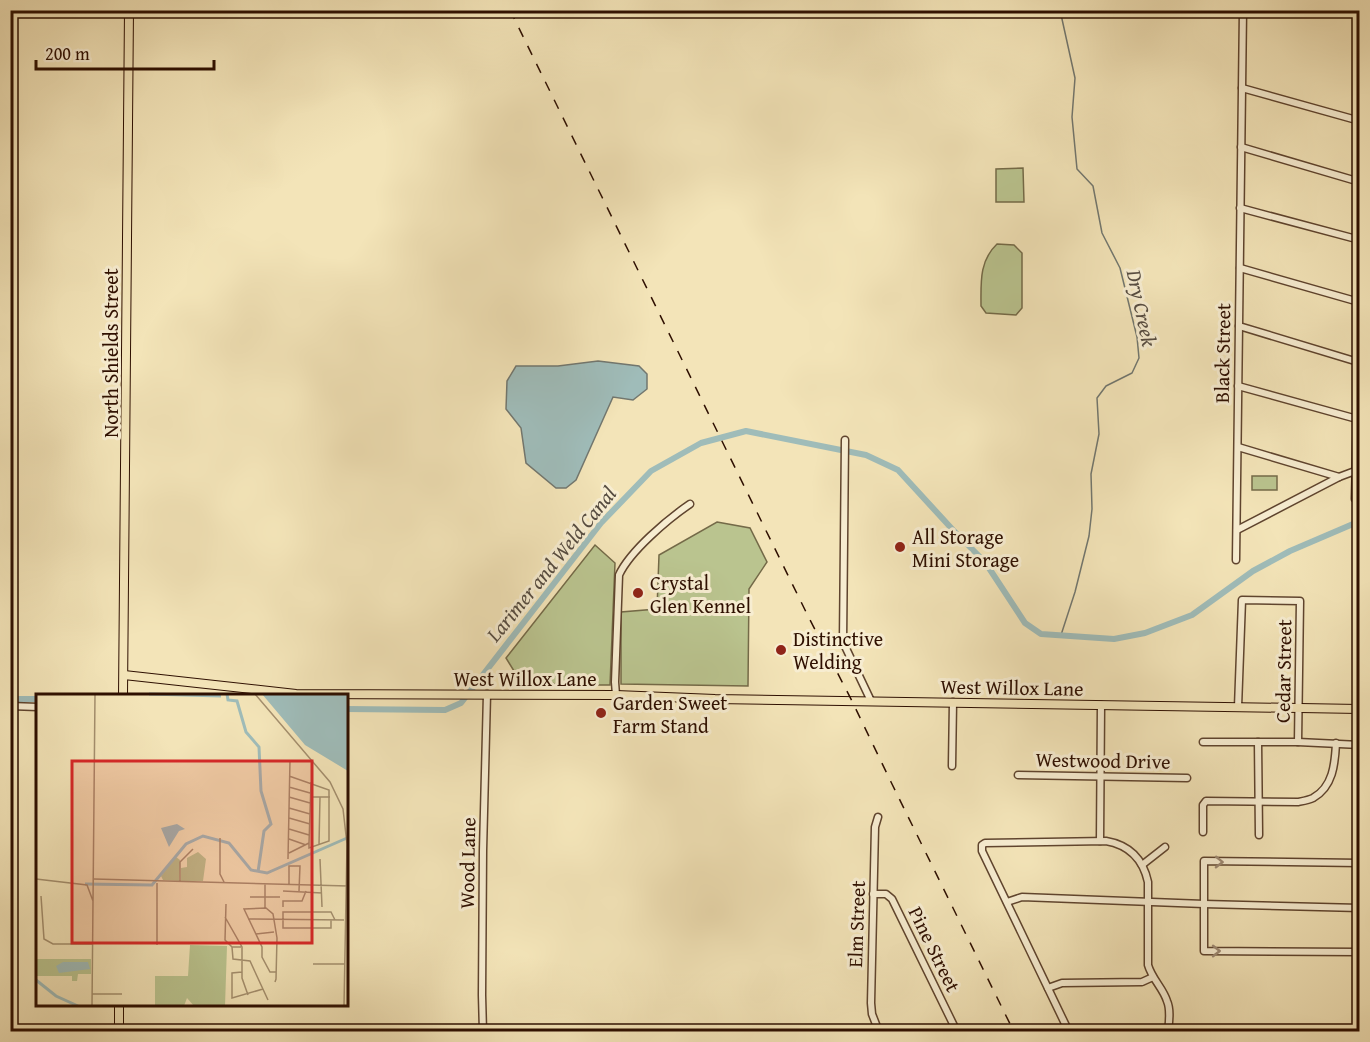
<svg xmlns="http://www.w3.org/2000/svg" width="1370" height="1042" font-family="'Gentium Book Plus',serif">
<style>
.green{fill:#bac48f;stroke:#746a48;stroke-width:1.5}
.water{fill:#9fbcb9;stroke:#72776f;stroke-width:1.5}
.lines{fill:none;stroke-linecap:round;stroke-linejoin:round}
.stream{stroke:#72776f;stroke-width:1.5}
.canal{stroke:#9fbcb9;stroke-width:6}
.minor-casing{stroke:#5f442e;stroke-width:9}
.major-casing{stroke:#2e0f00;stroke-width:10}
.minor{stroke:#f7edd1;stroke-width:6}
.major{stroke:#f3e4b8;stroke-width:8}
.rail{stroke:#2e0f00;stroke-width:1.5;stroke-dasharray:10 10;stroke-linecap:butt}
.oneway{stroke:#9d8973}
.poi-dot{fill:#8f2418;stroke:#f7edd1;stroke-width:2}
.labels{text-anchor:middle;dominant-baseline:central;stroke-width:6;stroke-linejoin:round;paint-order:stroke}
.street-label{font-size:20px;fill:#2e0f00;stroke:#f7edd1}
.poi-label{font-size:20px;fill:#2e0f00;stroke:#f7edd1;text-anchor:start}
.water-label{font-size:21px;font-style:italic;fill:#564c41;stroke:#f7edd1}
.inset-river{fill:none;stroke:#9fbcb9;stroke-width:3}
.inset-road{fill:none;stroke:#a48f6e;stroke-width:1.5}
.view{fill:#d62828;fill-opacity:0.15;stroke:#d62828;stroke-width:3}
.inset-edge{fill:none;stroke:#2e0f00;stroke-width:3}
</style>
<rect width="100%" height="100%" fill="#f3e4b8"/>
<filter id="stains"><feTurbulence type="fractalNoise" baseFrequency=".00333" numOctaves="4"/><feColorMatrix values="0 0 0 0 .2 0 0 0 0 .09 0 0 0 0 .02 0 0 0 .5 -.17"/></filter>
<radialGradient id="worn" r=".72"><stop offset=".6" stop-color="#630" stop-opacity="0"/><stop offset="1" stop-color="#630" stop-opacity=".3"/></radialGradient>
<g class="green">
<path d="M1023,168l1,34h-28v-33z"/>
<path d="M997,244l17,1 8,8v55l-6,7 -30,-2 -5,-7c0,-23 -2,-45 16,-62z"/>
<rect x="1252" y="476" width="25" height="14"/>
<path d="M717,522l33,6 17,34 -18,27 -1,97 -127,-2v-72l36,-3 2,-54z"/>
<path d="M595,545l20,18 -5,122h-46l-45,-6 -13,-21z"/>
</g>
<path class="water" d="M598,361l41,5 8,8v15l-14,11 -20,-3 -37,83 -10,8h-10l-30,-25 -5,-35 -15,-19 1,-28 9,-15h42z"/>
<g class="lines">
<path class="stream" d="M1060,10l15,68 -3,39 5,52 16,17 9,47 18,35 17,69 2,21 -7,15 -26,13 -9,12 2,36 -8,40 1,35 -3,27 -14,56 -14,43"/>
<g class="canal">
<path d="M10,699h28"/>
<path d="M346,709l99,1 16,-7 140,-180 50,-52 50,-28 45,-12 120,24 32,15 55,60 32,32 40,61 16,11 73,5 31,-6 47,-18 61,-44 37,-20 70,-30"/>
</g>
<defs>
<g id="minor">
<path d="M1242,88l118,33"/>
<path d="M1241,147l119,35"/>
<path d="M1240,208l120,32"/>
<path d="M1240,268l119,34"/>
<path d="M1360,284l-5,215 5,-2"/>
<path d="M1239,326l119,36"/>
<path d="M1238,386l119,33"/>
<path d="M845,440l-2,202 28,59"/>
<path d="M1238,447l101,30"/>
<path d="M1237,530l102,-53 16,-6"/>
<path d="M1236,560l7,-550"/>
<path d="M616,695l-1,-13 4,-107c11,-24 49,-56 71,-71"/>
<path d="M10,706l28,1"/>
<path d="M1238,707l4,-107 58,1 -2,141"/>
<path d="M1203,742h95l62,3"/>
<path d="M1258,742l1,93"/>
<path d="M952,766l1,-64"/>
<path d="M1018,775l169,3"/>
<path d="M878,817l-3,10 -4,176 1,11 7,18"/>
<path d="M1203,832v-27l3,-4 92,1c5,-1 11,-2 15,-4 20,-11 22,-34 23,-55"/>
<path d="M1100,841l1,-136"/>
<path d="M1360,863l-156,-2v90l156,1"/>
<path d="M1142,865l23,-18"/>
<path d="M873,894h13l6,5 65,133"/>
<path d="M1007,902l15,-5 182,7 156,4"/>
<path d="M1048,988l14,-5 80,-1 11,-5"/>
<path d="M483,1032l-1,-37 1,-144 4,-157"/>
<path d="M1069,1032l-87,-181v-6l3,-2 121,-2c23,4 37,18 42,41v83c4,14 15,23 19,36 4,9 2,21 1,31"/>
</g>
<g id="major">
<path d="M124,675l172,19 320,1 99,4 645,10"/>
<path d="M123,696l6,-686"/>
<path d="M119,1032v-28"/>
</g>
</defs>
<use href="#minor" class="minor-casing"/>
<use href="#major" class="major-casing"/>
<use href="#minor" class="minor"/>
<use href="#major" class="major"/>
<path class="rail" d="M510,10l298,606 44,85 39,81 123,250"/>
</g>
<defs><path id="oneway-chevron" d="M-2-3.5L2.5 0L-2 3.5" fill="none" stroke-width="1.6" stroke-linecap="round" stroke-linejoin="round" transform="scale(1.5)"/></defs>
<g class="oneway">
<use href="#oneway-chevron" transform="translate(1219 862) rotate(1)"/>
<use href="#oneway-chevron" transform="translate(1216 951)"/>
</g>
<g class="poi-dot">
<circle cx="900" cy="547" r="6"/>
<circle cx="638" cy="593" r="6"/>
<circle cx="781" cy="650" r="6"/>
<circle cx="601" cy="713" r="6"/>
</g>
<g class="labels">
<g class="street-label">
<text transform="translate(110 353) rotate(-90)">North Shields Street</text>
<text transform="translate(1222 353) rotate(-89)">Black Street</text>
<text transform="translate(1283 671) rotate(-89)">Cedar Street</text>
<text x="525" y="678">West Willox Lane</text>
<text transform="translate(1012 687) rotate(1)">West Willox Lane</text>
<text transform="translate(1103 760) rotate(1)">Westwood Drive</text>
<text transform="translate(467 863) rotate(-89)">Wood Lane</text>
<text transform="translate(856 924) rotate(-88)">Elm Street</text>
<text transform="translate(935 949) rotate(64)">Pine Street</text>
</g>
<g class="poi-label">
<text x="912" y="536">All Storage<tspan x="912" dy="23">Mini Storage</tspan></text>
<text x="650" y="582">Crystal<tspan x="650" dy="23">Glen Kennel</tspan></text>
<text x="793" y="638">Distinctive<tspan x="793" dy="23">Welding</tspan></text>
<text x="613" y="702">Garden Sweet<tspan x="613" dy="23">Farm Stand</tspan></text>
</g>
<g class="water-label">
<text transform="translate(1142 308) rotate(78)">Dry Creek</text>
<text transform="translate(551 564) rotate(-51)">Larimer and Weld Canal</text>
</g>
</g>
<g transform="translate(36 694)">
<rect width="312" height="312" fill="#f3e4b8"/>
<path d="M162,158l8,7 -3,22h-22v-13l6,-1v-9zM140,163l4,3 -1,21 -16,-1 -2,-4zM154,251l37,1 -2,60h-31l-7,-8 -3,8h-29v-30h33zM0,265h55v15h-13l-1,7h-5v-5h-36z" fill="#bac48f"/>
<path d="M226,0h86v77l-43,-26zM141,130l8,5 -6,2 -10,16 -8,-19zM27,268h25l2,7 -31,4 -3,-7z" fill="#9fbcb9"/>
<path class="inset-river" d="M113,0l72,2M191,0l1,6 9,1 9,31 13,15 2,44 10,33 -7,7 -6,41M49,190l67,1 34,-41 17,-8 26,7 22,27 16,3 80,-35M0,286l20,16 22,10"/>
<path class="inset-road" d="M219,0l75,88 13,27 4,35 -3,162M253,82l40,14v51l-20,7v-5M253,93l21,6M253,103l21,6M275,103h19M253,114l21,6M253,124l21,6M253,135l20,6M184,144v36l4,8M253,145l17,6M273,149l2,-61M283,151l1,-48M253,159l20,-10M252,165l2,-99M284,165l2,48M0,185l51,6 6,16M58,185l254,7M144,187v-19l13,-13M253,190v-18h11l-1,25M247,197l39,2M5,202l3,43 9,5h40M214,203h30M190,210l-1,36 7,7h9M247,213v-6h19l4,-10M229,214v-24M189,223l17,30v31l6,17M212,225l96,1M295,226v8h-48v-16h48l4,8M220,240l18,-2M121,251v-62M196,253l1,12 17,2 18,39M277,270h32M206,278l-10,1v25l31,-9M239,288l1,-3 1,-41 -4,-24 -7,-6 -22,1 18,38v10l8,15h6M56,300h30M56,312l3,-312"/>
<path class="view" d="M36,67h240v182h-240z"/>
<rect width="312" height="312" class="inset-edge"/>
</g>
<rect width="1370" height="1042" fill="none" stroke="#f3e4b8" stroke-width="36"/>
<rect x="12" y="12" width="1346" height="1018" fill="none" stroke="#2e0f00" stroke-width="3"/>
<rect x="18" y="18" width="1334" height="1006" fill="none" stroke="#2e0f00" stroke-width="1.5"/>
<path d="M36 60v9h178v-9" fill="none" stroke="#2e0f00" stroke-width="3"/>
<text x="45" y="60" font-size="18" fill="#2e0f00" stroke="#f7edd1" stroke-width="4.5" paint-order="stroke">200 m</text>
<rect width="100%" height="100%" filter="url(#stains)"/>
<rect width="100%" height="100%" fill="url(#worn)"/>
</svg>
